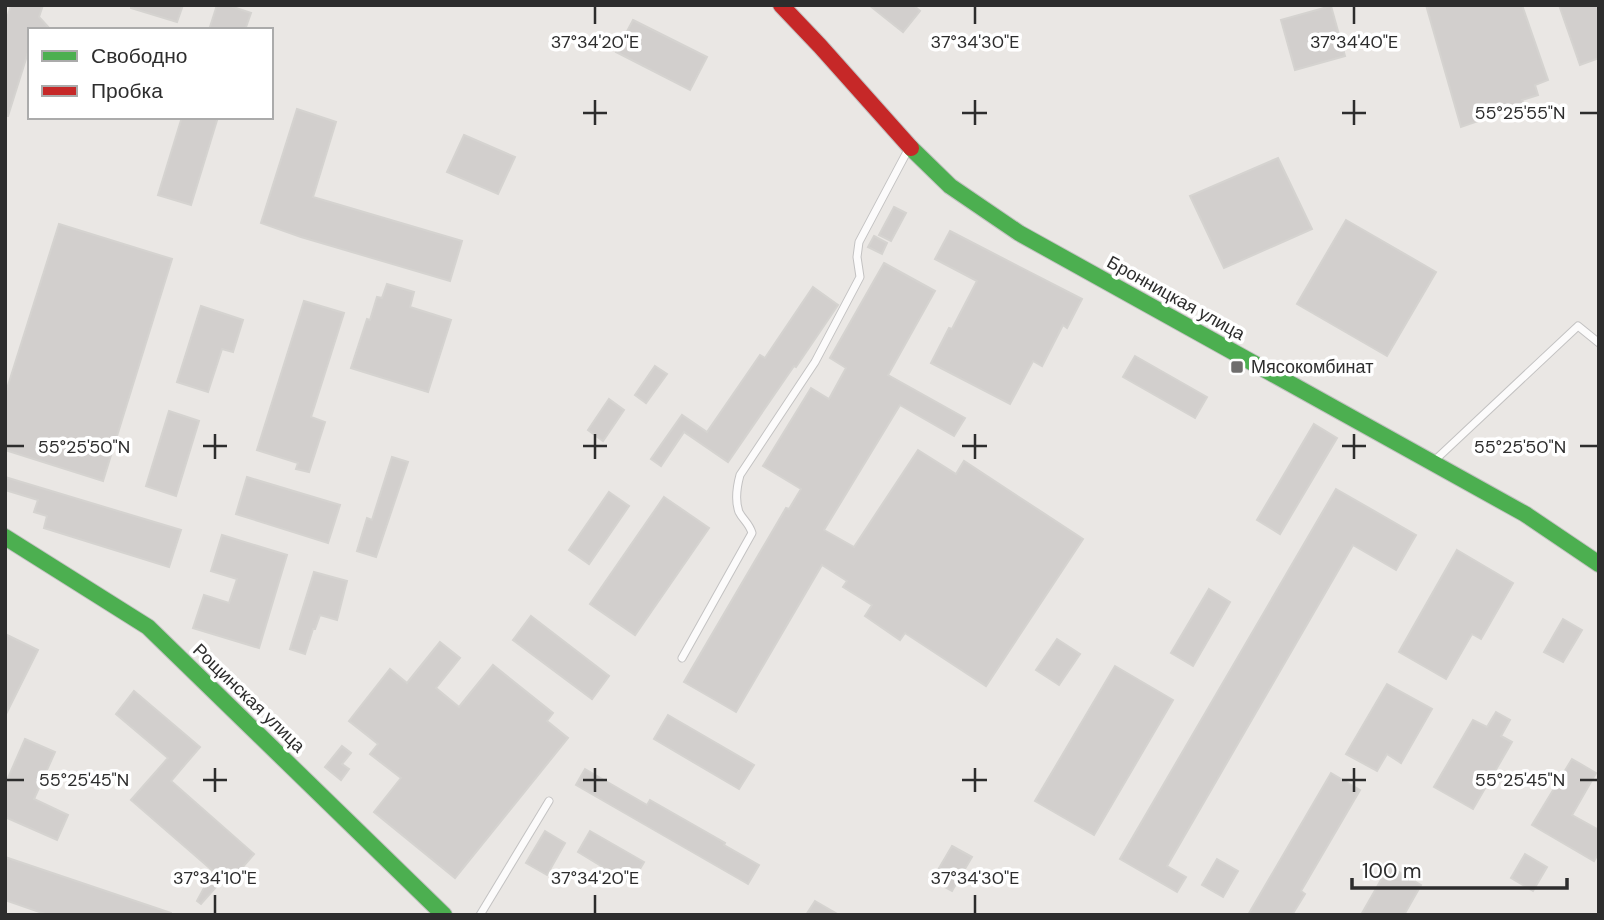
<svg xmlns="http://www.w3.org/2000/svg" width="1604" height="920" font-family="'DM Sans',sans-serif">
<style>
.building{fill:#d2cfcd;stroke:#d5d3d0;stroke-width:2}
.lines{fill:none;stroke-linecap:round;stroke-linejoin:round}
.lane-casing{stroke:#c3c2c2;stroke-width:9}
.fast-casing{stroke:#c3c2c2;stroke-width:18}
.jam-casing{stroke:#c3c2c2;stroke-width:18}
.lane{stroke:#fcfbfb;stroke-width:7}
.fast{stroke:#4caf50;stroke-width:16}
.jam{stroke:#c62828;stroke-width:16}
.ticks{fill:none;stroke:#2d2d2d;stroke-width:2.5}
.poi-dot{fill:#6f6e6d;stroke:#fff;stroke-width:2.5}
.labels{text-anchor:middle;dominant-baseline:central;stroke-width:7;stroke-linejoin:round;paint-order:stroke}
.street-label{font-size:18px;fill:#2d2d2d;stroke:#fff}
.poi-label{font-size:18px;fill:#2d2d2d;stroke:#fff;text-anchor:start}
.ticks-label{font-size:18px;text-anchor:middle;fill:#2d2d2d;stroke:#fff;stroke-width:7;stroke-linejoin:round;paint-order:stroke}
</style>
<rect width="100%" height="100%" fill="#eae7e4"/>
<g class="building">
<path d="M11,5h32l-4,12 12,13h-21v16l-22,70h-3v-91z"/>
<path d="M131,5h52l-6,17 -46,-14z"/>
<path d="M217,5h10l24,8 -6,17h-36z"/>
<path d="M869,5h44l7,6 -17,21z"/>
<path d="M1426,5h96l26,75 -13,5 3,10 -16,5 2,5 -63,22z"/>
<path d="M1559,5h40v53l-19,7z"/>
<path d="M1331,6l14,50 -50,14 -14,-50z"/>
<path d="M633,20l74,37 -17,33 -74,-38z"/>
<path d="M297,109l39,13 -23,75 149,44 -12,40 -149,-44 -40,-14z"/>
<path d="M182,117h36l-27,88 -33,-10z"/>
<path d="M464,135l51,22 -17,37 -51,-22z"/>
<path d="M1278,158l34,71 -88,39 -34,-72z"/>
<path d="M894,207l12,6 -15,28 -12,-6z"/>
<path d="M1346,220l90,52 -49,84 -90,-52z"/>
<path d="M59,224l113,35 -69,222 -98,-31v-55z"/>
<path d="M950,231l132,68 -15,29 -4,-3 -21,41 -9,-5 -23,43 -79,-41 18,-35 3,1 25,-48 -42,-22z"/>
<path d="M874,236l13,7 -5,11 -14,-7z"/>
<path d="M884,263l51,28 -47,84 77,43 -11,18 -54,-31 -76,125 30,17 64,-97 38,24 8,-13 119,78 -97,147 -81,-53 -5,7 -35,-24 7,-11 -29,-18 4,-6 -25,-16 -86,147 -52,-30 102,-174 3,1 12,-20 -38,-23 48,-78 18,11 17,-31 -16,-10z"/>
<path d="M387,284l27,8 -4,15 41,13 -23,72 -77,-24 16,-49 3,1 7,-23 5,1z"/>
<path d="M813,287l25,18 -42,62 -2,-1 -66,96 -44,-30 -23,34 -10,-7 31,-44 25,17 53,-77 5,3z"/>
<path d="M304,301l40,12 -33,104 14,5 -16,50 -13,-3 2,-6 -41,-13z"/>
<path d="M201,306l42,14 -10,32 -11,-3 -14,43 -31,-10z"/>
<path d="M1135,356l72,41 -12,21 -72,-41z"/>
<path d="M655,366l12,8 -21,29 -11,-8z"/>
<path d="M609,399l15,11 -21,31 -15,-11z"/>
<path d="M169,411l30,10 -23,75 -30,-10z"/>
<path d="M1314,424l23,14 -57,96 -23,-14z"/>
<path d="M392,457l16,5 -32,95 -19,-6 10,-33 5,2z"/>
<path d="M5,477l176,53 -12,37 -125,-39 3,-12 -13,-4 4,-12 -33,-10z"/>
<path d="M247,477l93,28 -12,38 -92,-29z"/>
<path d="M1336,489l80,46 -20,35 -43,-25 -186,321 19,11 -9,15 -57,-33z"/>
<path d="M609,492l20,14 -40,58 -20,-14z"/>
<path d="M664,497l45,31 -74,107 -45,-31z"/>
<path d="M222,535l65,20 -28,93 -66,-20 11,-33 25,8 8,-24 -26,-8z"/>
<path d="M1457,550l56,33 -32,56 -9,-5 -26,45 -47,-27z"/>
<path d="M314,572l33,9 -10,39 -17,-5 -5,14h-2l-8,25 -15,-5z"/>
<path d="M1209,589l21,13 -37,64 -22,-13z"/>
<path d="M531,616l78,60 -17,23 -79,-59z"/>
<path d="M1563,619l19,11 -19,32 -19,-10z"/>
<path d="M5,634l33,16 -33,66z"/>
<path d="M1057,639l23,15 -21,31 -23,-15z"/>
<path d="M440,642l20,16 -24,30 23,19 34,-42 60,48 -6,8 21,17 -113,140 -81,-66 27,-34 -31,-24 8,-10 -29,-23 41,-52 17,14z"/>
<path d="M1115,666l58,34 -79,135 -59,-34z"/>
<path d="M1387,684l45,25 -31,54 -14,-9 -10,17 -31,-17z"/>
<path d="M134,691l66,56 -29,34 83,73 -26,30 -5,-5 -22,25 -4,-3 16,-30 -82,-71 37,-42 -52,-44z"/>
<path d="M1496,712l14,8 -9,16 11,6 -39,67 -39,-22 39,-67 14,7z"/>
<path d="M668,715l86,50 -15,24 -85,-50z"/>
<path d="M25,739l30,13 -21,47 34,16 -11,25 -52,-23v-32z"/>
<path d="M342,746l9,7 -9,11 7,5 -8,11 -16,-13z"/>
<path d="M1572,759l24,14 -24,42 27,15v22l-5,9 -62,-36z"/>
<path d="M585,769l62,36 3,-5 75,43 -1,2 35,20 -11,19 -172,-99z"/>
<path d="M1331,773l29,17 -59,101 4,3 -13,21h-44z"/>
<path d="M545,831l20,12 -18,32 -21,-12z"/>
<path d="M590,831l54,31 -13,22 -53,-32z"/>
<path d="M952,846l20,11 -20,34 -20,-11z"/>
<path d="M1525,854l22,13 -14,24 -22,-13z"/>
<path d="M5,857l166,56v2h-123l-43,-15z"/>
<path d="M1217,859l21,12 -15,26 -21,-12z"/>
<path d="M1389,866l32,19 -17,30h-43z"/>
<path d="M815,901l24,14h-33z"/>
</g>
<g class="lines">
<defs>
<g id="lane">
<path d="M1433,462l145,-136 21,17"/>
<path d="M682,658l70,-125c-3,-10 -9,-13 -13,-21 -4,-11 -2,-26 1,-37l75,-113 45,-85 -3,-20 2,-15 50,-94"/>
<path d="M480,915l69,-114"/>
</g>
<g id="fast">
<path d="M911,148l39,38 69,47 506,281 74,50"/>
<path d="M5,537l143,90 296,288"/>
</g>
<path id="jam" d="M781,5l39,41 91,102"/>
</defs>
<use href="#lane" class="lane-casing"/>
<use href="#fast" class="fast-casing"/>
<use href="#jam" class="jam-casing"/>
<use href="#lane" class="lane"/>
<use href="#fast" class="fast"/>
<use href="#jam" class="jam"/>
</g>
<path class="ticks" d="M595,7v17M975,7v17M1354,7v17M595,100v25M975,100v25M1354,100v25M583,113h24M962,113h25M1342,113h24M1580,113h17M215,434v25M595,434v25M975,434v25M1354,434v25M7,446h17M203,446h24M583,446h24M962,446h25M1342,446h24M1580,446h17M215,768v24M595,768v24M975,768v24M1354,768v24M7,780h17M203,780h24M583,780h24M962,780h25M1342,780h24M1580,780h17M215,895v18M595,895v18M975,895v18"/>
<rect class="poi-dot" x="1230" y="360" width="14" height="14" rx="3.5"/>
<g class="labels">
<g class="street-label">
<text transform="translate(1176 298) rotate(29)">Бронницкая улица</text>
<text transform="translate(249 698) rotate(44)">Рощинская улица</text>
</g>
<g class="poi-label">
<text x="1251" y="367">Мясокомбинат</text>
</g>
</g>
<g class="ticks-label">
<text x="595" y="48">37°34'20"E</text>
<text x="975" y="48">37°34'30"E</text>
<text x="1354" y="48">37°34'40"E</text>
<text x="1520" y="119">55°25'55"N</text>
<text x="84" y="453">55°25'50"N</text>
<text x="1520" y="453">55°25'50"N</text>
<text x="84" y="786">55°25'45"N</text>
<text x="1520" y="786">55°25'45"N</text>
<text x="215" y="884">37°34'10"E</text>
<text x="595" y="884">37°34'20"E</text>
<text x="975" y="884">37°34'30"E</text>
</g>
<rect width="1604" height="920" fill="none" stroke="#2d2d2d" stroke-width="14"/>
<rect x="28" y="28" width="245" height="91" fill="#ffffff" stroke="#ababab" stroke-width="2"/>
<rect x="42" y="51" width="35" height="10" fill="#4caf50" stroke="#ababab" stroke-width="2"/>
<text x="91" y="63" font-size="21" fill="#2d2d2d">Свободно</text>
<rect x="42" y="86" width="35" height="10" fill="#c62828" stroke="#ababab" stroke-width="2"/>
<text x="91" y="98" font-size="21" fill="#2d2d2d">Пробка</text>
<path d="M1352 878v10h215v-10" fill="none" stroke="#2d2d2d" stroke-width="3.5"/>
<text x="1362" y="878" font-size="21" fill="#2d2d2d" stroke="#ffffff" stroke-width="5" paint-order="stroke">100 m</text>
</svg>
